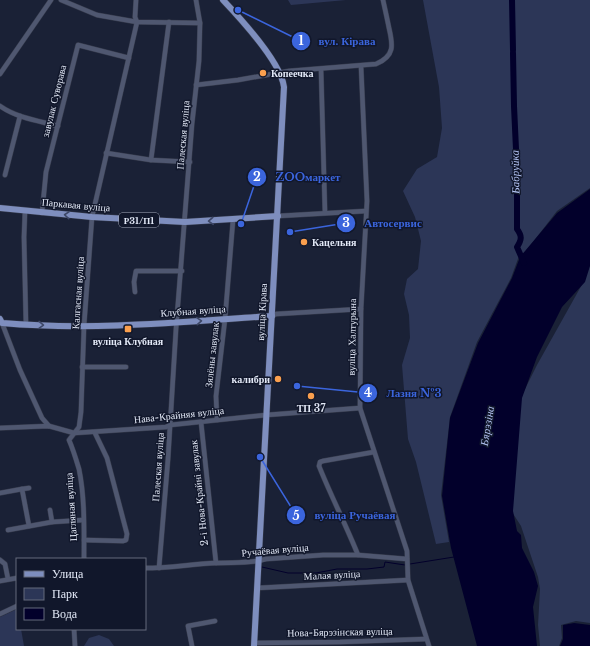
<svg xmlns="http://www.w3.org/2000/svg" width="590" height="646" font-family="'Libre Baskerville',serif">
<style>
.green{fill:#2c3657}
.water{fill:#02002b}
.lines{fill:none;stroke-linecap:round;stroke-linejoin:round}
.stream{stroke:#02002b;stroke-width:1}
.river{stroke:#02002b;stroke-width:6}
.minor-casing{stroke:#363b4c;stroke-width:5.5}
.major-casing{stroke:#363b4c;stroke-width:7}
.minor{stroke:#4f5770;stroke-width:4.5}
.major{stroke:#7e8ebe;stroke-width:6}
.oneway{stroke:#3d4766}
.poi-dot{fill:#fa9f4e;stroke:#11172b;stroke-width:1.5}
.labels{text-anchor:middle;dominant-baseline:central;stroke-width:3;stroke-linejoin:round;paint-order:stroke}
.shield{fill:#11172b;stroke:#a4aaba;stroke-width:1}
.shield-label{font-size:9px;font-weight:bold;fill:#e3e9f7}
.poi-label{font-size:10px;font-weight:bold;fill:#e3e9f7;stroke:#11172b;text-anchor:start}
.street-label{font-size:10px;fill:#e3e9f7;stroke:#11172b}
.water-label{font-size:11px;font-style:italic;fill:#b3c3f3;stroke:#11172b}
.leader{fill:none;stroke:#3b65dd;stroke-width:1.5}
.callout-dot{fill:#3b65dd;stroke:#11172b;stroke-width:1.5}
.mark-label{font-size:12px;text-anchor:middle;font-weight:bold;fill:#fff}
.callout-label{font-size:11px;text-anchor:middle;font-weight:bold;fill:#3b65dd;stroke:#11172b;stroke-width:3;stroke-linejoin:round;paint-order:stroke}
</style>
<rect width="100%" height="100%" fill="#1a2136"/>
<g class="green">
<path d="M288,0h58l-55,5z"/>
<path d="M423,0h167v188l-33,23 -31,40 -7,5 -8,22 -34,64 -27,75 -9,78 8,47 -13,2 -20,-82 -8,-23 -6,-74 8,-27 -1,-23 -5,-21 3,-15 11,-10 3,-28 -6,-24 -12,-26 14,-22 20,-12 5,-29 -3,-41z"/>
<path d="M590,262v361l-14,-2 -15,4 1,13 -3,8h-19l-2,-21 2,-36 -2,-12 -17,-51 -9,-14 8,-113 17,-34 47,-84z"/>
<path d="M17,609v20h4l3,17h-24v-29z"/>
<path d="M99,635l10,4 5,7h-30l5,-8z"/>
</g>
<g class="water">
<path d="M590,189v77l-5,16 -23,25 -25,50 -15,41 -9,113 4,20 4,4 1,13 12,24 4,14 -5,21 4,39h-60l-26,-98 -9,-52 8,-78 28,-75 34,-65 8,-21 37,-44z"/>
<path d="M574,623l16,2v21h-30l3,-7v-14z"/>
</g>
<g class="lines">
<g class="stream">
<path d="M410,564l44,-7"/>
<path d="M262,567l26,6h28l21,-4h30l17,-2 1,-5 20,3"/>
</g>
<g class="river">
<path d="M512,0l1,50"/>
<path d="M513,53l1,53 3,65v58c5,7 5,10 0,18l7,16"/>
</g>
<defs>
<g id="minor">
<path d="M61,0l36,15 40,7 63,1"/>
<path d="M361,66l6,135 -6,108 -1,99 47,143 1,29 21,66"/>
<path d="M321,69l4,144"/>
<path d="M0,74l51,-74"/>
<path d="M196,85l42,-5 51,-9 87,-7c19,-8 17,-19 13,-36 -2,-10 -4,-19 -6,-28"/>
<path d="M0,106c17,12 39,15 58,20"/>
<path d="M106,153l45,7 39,2"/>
<path d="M151,160l18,-138"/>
<path d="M5,175l15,-59"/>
<path d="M25,211l-1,26 2,88"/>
<path d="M42,213l4,-41 32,-127 51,13"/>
<path d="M278,216l88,-5"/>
<path d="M135,292l-1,-10 2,-11h46"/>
<path d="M272,316l4,-2 85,-5"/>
<path d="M2,323l18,47 22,48 7,8"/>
<path d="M82,367h44"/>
<path d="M217,420l-1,-24 9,-77 8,-99"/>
<path d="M201,422l15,141"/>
<path d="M0,428l49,-2 25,7 92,-6 4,-2 96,-10 94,-7"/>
<path d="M0,493l22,-4"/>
<path d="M50,510l2,12"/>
<path d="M29,526l-7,-37 7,-1"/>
<path d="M8,530l44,-8 31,-2"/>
<path d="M84,540l39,1 3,-1 1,-6 -20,-76 -12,-25"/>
<path d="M358,555c-12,-30 -27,-59 -39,-89l1,-4 3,-1 51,-9"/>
<path d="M84,559c0,-29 1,-61 -5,-90 -3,-10 -6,-20 -10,-29l10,-13 2,-15 3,-86 8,-109 45,-195 -2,-5 1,-17"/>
<path d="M0,560l5,4 3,15"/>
<path d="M145,568c24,0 47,-4 71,-5 17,-1 34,1 50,-4l57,-4h35l49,4"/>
<path d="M159,568l9,-109 8,-130 16,-205 7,-63 1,-38 -4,-23"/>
<path d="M0,581l17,-3"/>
<path d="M257,588l151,-8"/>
<path d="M0,614l17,-8"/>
<path d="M74,629l1,17"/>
<path d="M254,643l86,-1 86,-3"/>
<path d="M192,646l-4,-20 27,-5"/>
</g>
<g id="major">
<path d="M223,0c17,18 58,63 61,87l-30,559"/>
<path d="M0,208l92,9 93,5 93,-6"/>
<path d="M0,319l2,4c90,8 180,-1 270,-7"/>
</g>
</defs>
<use href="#minor" class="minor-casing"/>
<use href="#major" class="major-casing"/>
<use href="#minor" class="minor"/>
<use href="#major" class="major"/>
</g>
<defs><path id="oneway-chevron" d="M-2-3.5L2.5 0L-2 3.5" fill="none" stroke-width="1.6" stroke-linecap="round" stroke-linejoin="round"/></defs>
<g class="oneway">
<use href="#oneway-chevron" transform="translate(67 215) rotate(-175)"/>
<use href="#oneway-chevron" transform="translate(211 221) rotate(177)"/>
<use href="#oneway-chevron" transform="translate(199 321) rotate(-4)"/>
<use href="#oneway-chevron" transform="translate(41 325) rotate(1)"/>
</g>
<g class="poi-dot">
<circle cx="263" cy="73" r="4"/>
<circle cx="304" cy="242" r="4"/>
<rect x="124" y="325" width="8" height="8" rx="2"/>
<circle cx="278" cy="379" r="4"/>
<circle cx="311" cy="396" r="4"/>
</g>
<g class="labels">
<rect class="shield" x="119" y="213" width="40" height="14" rx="3"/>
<g class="shield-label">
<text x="139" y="220">Р31/П1</text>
</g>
<g class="poi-label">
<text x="271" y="73">Копеечка</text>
<text x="312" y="242">Кацельня</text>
<text x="128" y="341" text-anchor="middle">вуліца Клубная</text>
<text x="270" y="379" text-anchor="end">калибри</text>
<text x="311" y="408" text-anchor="middle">ТП 37</text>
</g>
<g class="street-label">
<text transform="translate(54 101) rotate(-76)">завулак Суворава</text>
<text transform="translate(183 135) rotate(-85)">Палеская вуліца</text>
<text transform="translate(76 205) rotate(5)">Паркавая вуліца</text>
<text transform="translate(78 293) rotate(-86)">Калгасная вуліца</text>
<text transform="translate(193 311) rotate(-4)">Клубная вуліца</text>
<text transform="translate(262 312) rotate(-87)">вуліца Кірава</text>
<text transform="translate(352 337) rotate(-89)">вуліца Халтурына</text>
<text transform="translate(212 355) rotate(-84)">Зялёны завулак</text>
<text transform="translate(179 415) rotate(-6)">Нава-Крайняя вуліца</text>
<text transform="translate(158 467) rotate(-86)">Палеская вуліца</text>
<text transform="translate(199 493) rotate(-96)">2-і Нова-Крайні завулак</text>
<text transform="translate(71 507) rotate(-94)">Цагляная вуліца</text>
<text transform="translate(275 550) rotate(-5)">Ручаёвая вуліца</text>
<text transform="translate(332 575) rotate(-3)">Малая вуліца</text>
<text transform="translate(340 632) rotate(-1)">Нова-Бярэзінская вуліца</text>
</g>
<g class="water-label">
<text transform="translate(515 172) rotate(-91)">Бабруйка</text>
<text transform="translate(487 426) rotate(-81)">Бярэзіна</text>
</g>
</g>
<path class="leader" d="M238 10L301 41M241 224L257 177M290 232L346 223M297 386L368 393M260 457L296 515"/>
<g class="callout-dot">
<circle cx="238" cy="10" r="4"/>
<circle cx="241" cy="224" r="4"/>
<circle cx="290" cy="232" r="4"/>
<circle cx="297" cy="386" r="4"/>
<circle cx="260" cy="457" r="4"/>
<circle cx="301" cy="41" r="10"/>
<circle cx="257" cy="177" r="10"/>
<circle cx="346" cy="223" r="10"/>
<circle cx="368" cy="393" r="10"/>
<circle cx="296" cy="515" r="10"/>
</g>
<g class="mark-label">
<text x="301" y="45">1</text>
<text x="257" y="181">2</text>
<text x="346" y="227">3</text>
<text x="368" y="397">4</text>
<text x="296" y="520">5</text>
</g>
<g class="callout-label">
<text x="347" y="45">вул. Кірава</text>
<text x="308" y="181">ZOOмаркет</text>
<text x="393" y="227">Автосервис</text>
<text x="414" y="397">Лазня №3</text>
<text x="355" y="519">вуліца Ручаёвая</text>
</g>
<rect x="16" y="558" width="130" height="72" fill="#11172b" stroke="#656b7d"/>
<rect x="24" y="571" width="20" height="6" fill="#7e8ebe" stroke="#656b7d"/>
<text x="52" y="578" font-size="12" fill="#e3e9f7">Улица</text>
<rect x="24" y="588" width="20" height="12" fill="#2c3657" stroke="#656b7d"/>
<text x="52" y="598" font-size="12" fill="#e3e9f7">Парк</text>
<rect x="24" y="608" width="20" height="12" fill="#02002b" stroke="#656b7d"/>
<text x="52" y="618" font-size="12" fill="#e3e9f7">Вода</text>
</svg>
